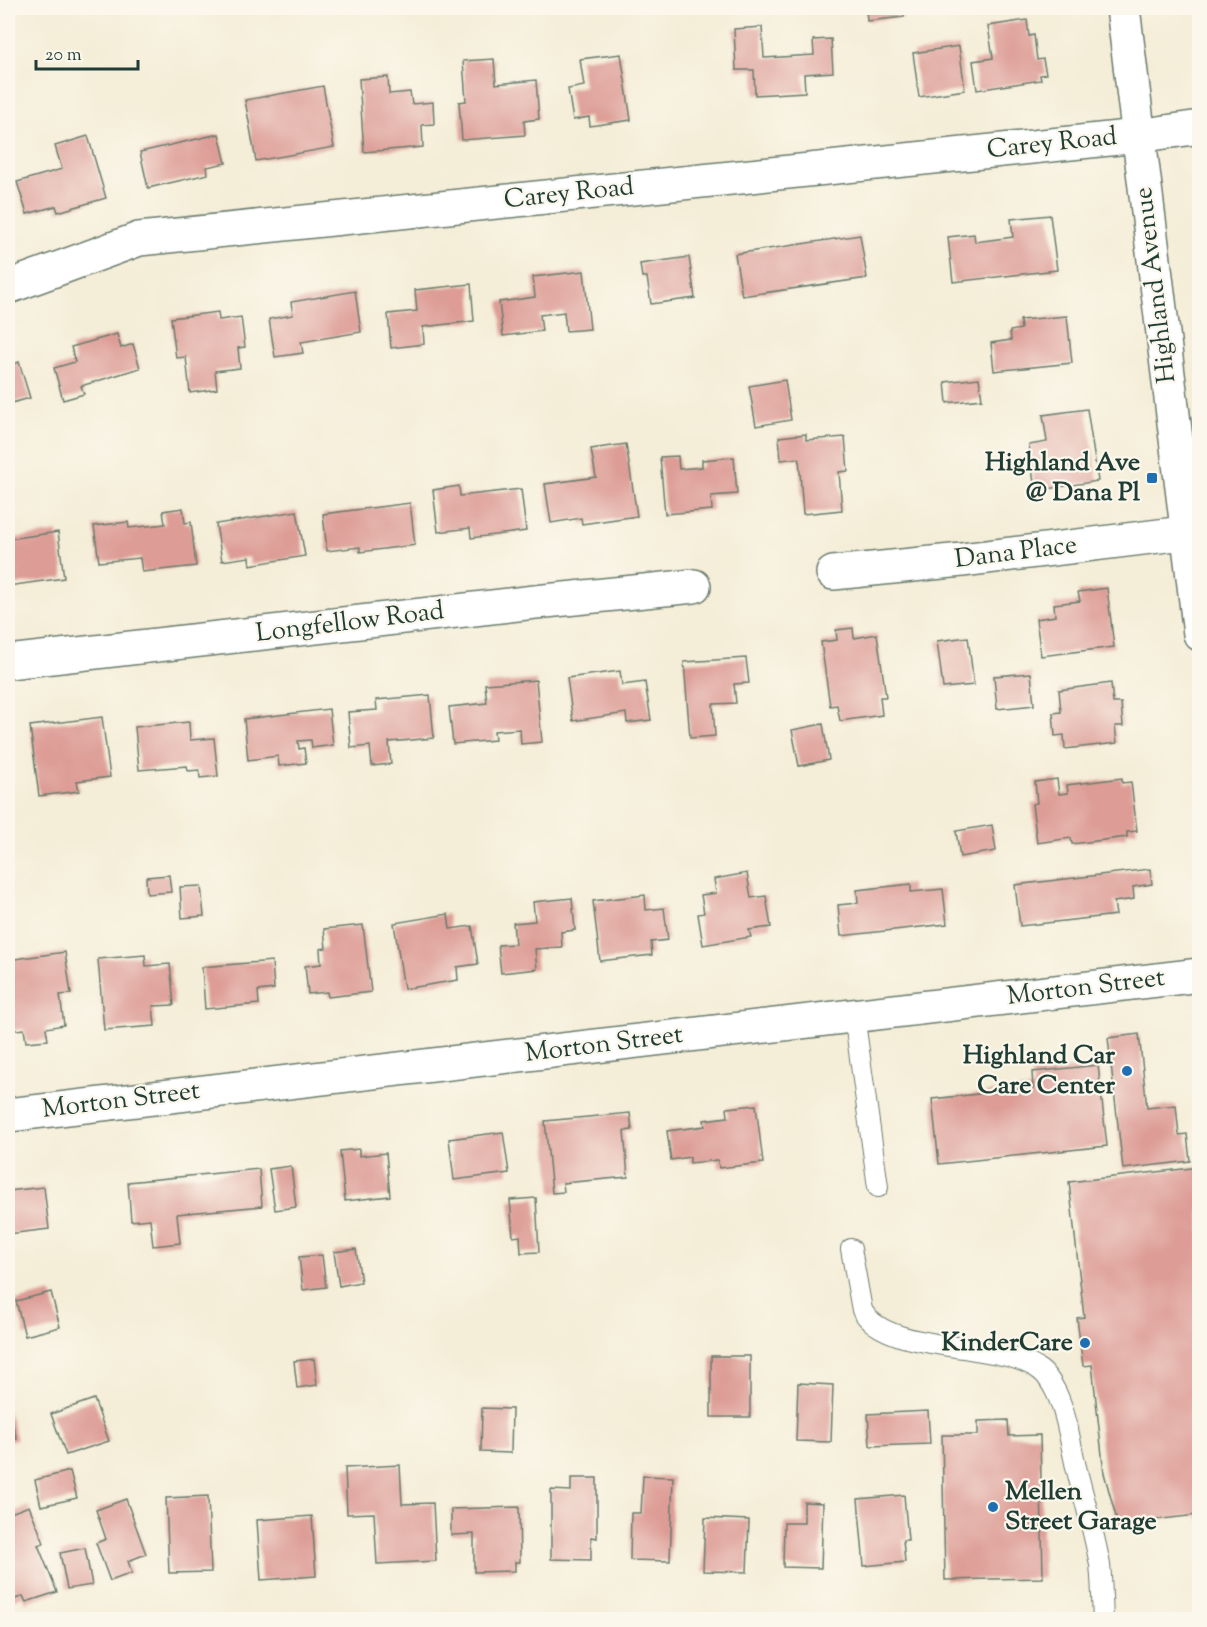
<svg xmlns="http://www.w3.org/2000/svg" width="1207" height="1627" font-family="'Sorts Mill Goudy',serif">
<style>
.building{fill:#dd9d96}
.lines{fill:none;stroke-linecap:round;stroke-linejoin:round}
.service-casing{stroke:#6a7b6d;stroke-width:22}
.minor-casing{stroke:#6a7b6d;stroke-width:36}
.primary-casing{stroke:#6a7b6d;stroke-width:36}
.service{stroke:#fff;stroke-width:20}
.minor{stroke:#fff;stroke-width:33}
.primary{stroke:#fff;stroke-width:33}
.poi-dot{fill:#1f6fb2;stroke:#fbf7ec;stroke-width:2}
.labels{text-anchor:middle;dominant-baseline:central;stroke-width:4.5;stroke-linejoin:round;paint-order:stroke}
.street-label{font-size:26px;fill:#1f3d34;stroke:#fbf7ec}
.poi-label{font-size:26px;font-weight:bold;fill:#1f3d34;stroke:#fbf7ec;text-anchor:end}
</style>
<rect width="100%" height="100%" fill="#fbf7ec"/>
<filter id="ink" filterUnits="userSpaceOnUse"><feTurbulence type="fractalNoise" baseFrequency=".0167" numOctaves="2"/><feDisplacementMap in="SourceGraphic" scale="12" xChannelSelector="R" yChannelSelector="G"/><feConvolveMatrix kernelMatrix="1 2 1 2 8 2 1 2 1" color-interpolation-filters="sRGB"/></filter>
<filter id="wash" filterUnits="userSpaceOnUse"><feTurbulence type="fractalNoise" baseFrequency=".008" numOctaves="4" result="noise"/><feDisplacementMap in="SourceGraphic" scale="24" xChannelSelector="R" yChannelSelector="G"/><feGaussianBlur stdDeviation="1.35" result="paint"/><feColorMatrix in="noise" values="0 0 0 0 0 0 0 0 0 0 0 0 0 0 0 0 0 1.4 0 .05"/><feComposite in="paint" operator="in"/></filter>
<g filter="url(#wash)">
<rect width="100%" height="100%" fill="#f4edd7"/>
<g id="blocks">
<g class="building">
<path d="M866,8h37l1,9 -37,4z"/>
<path d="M1027,20l2,16 5,-1 3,25 6,-1 3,15 -6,1 1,5 -64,10 -4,-29 20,-3 -5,-32z"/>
<path d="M762,27l2,31 50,-3 -1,-15 18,-1 2,33 -29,2 1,18 -50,3 -1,-25h-18l-2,-41z"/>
<path d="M959,46l6,44 -46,7 -6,-44z"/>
<path d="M621,54l10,66 -41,6 -1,-9 -16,3 -5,-31 16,-3 -4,-27z"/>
<path d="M494,59l2,25 40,-4 3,39 -15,2 1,14 -63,5 -3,-38 7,-1 -3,-40z"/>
<path d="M388,77l1,17 21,-2 2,12 21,-2 1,22 -12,1 1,22 -59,5 -5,-73z"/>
<path d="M323,86l11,61 -78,14 -11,-61z"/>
<path d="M219,134l7,29 -19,4 1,7 -60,14 -8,-36z"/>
<path d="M88,136l18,62 -48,14 -2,-6 -29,8 -10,-32 45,-13 -7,-23z"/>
<path d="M1050,215l7,55 -104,12 -5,-45 26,-3 1,8 38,-5 -2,-18z"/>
<path d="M860,235l7,43 -125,18 -7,-42z"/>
<path d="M689,257l6,41 -44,6 -4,-27h-5l-2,-13z"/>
<path d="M584,271l6,58 -24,2 -2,-19 -24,3 2,16 -39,5 -4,-34 36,-5 -2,-20z"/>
<path d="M471,284l3,37 -51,6 1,17 -33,4 -3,-34 29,-3 -2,-21z"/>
<path d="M355,291l6,41 -60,10 2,11 -28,4 -6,-38 24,-4 -2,-13z"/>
<path d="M218,312l1,8 22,-3 4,30 -7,1 2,20 -25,3 2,18 -27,4 -4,-36 -10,1 -5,-40z"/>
<path d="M1067,316l5,47 -78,8 -3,-28 20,-3 -1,-9 11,-2 -1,-9z"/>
<path d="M117,334l4,14 12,-4 7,24 -59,18 3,8 -21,6 -9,-32 21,-6 -4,-15z"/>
<path d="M19,362l11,36 -18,5 -4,-11v-26z"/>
<path d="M979,378l3,21 -35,4 -2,-21z"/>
<path d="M785,380l6,40 -35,6 -7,-40z"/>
<path d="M1087,409l11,72 -63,10 -6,-46 18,-3 -4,-27z"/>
<path d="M806,434v6l39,-3 3,34 -9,1 3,38 -39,4 -4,-56 -18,2 -2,-23z"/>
<path d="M626,444l11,72 -55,8 -1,-6 -30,5 -6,-39 51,-7 -5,-28z"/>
<path d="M678,456l1,13 23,-2v-7l32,-3 3,37 -26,2 1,14 -47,4 -5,-57z"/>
<path d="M459,486l1,10 61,-7 5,42 -55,7 -1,-10 -32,4 -5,-42z"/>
<path d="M410,503l5,42 -55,7v-5l-33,4 -4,-37z"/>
<path d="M183,508l2,15 6,-1 5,44 -54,6 -2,-14 -41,4 -5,-36 34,-4 1,6 36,-4 -2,-13z"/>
<path d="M297,511l8,45 -55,9 -1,-8 -27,4 -6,-37z"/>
<path d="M58,532l6,46 -56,8v-47z"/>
<path d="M1107,588l7,59 -73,9 -5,-37 19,-3 -1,-12 26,-3 -2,-9z"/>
<path d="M853,628l1,10 23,-4 9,63h-6l2,18 -42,6 -3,-16 -7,1 -9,-64 16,-2 -1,-10z"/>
<path d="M968,637l6,48 -31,3 -6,-47z"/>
<path d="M746,658l3,25 -15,1 2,19 -23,1 2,32 -25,2 -6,-76z"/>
<path d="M620,671l2,14 23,-3 6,38 -24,3 -1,-10 -53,8 -6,-43z"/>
<path d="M1031,673l3,32 -37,4 -3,-33z"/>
<path d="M536,680l6,62 -21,2 -1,-15 -26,2 1,9 -42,4 -4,-37 38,-4 -2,-19z"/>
<path d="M1111,683l2,20h8l2,23h-8l2,17 -52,6 -1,-14 -9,1 -2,-23 8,-1 -2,-22z"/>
<path d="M430,695l4,43 -45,4 2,22 -19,2 -2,-20 -19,2 -3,-36 29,-2 -1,-10z"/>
<path d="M329,709l4,36 -21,3 -1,-8 -13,1 1,8 5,-1 2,15 -27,3 -1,-10 -30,4 -4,-41z"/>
<path d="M102,717l8,60 -33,4 2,10 -40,5 -9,-70z"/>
<path d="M189,722l1,18 24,-2 4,38 -18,2 -1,-8 -11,1 -1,-5 -48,4 -4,-43z"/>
<path d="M823,724l6,36 -30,6 -7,-36z"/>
<path d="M1122,778v5l9,-1 6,49 -10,1v5l-55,7 -1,-6 -34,5 -5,-39 5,-1 -2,-21 22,-3 2,15 9,-1 -1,-8z"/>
<path d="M992,825l4,26 -36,6 -4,-26z"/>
<path d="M1150,869l2,15 -19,3 1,12 -20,3 2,13 -96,11 -5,-41z"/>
<path d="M747,873l4,25 15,-2 5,31 -22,3 2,7 -48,8 -5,-31 6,-1 -3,-18 15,-2 -2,-14z"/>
<path d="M169,875l2,17 -24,2 -1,-17z"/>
<path d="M911,884v8l32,-3 4,35 -106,12 -3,-31 20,-2 -1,-13z"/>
<path d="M201,886l3,30 -22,2 -2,-31z"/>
<path d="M645,895l1,15 18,-2 4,32 -17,2 1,13 -52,6 -7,-60z"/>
<path d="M572,898l3,32 -14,2 1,15 -27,2 2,20 -36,4 -3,-28 17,-1 -2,-21 22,-2 -2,-19z"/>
<path d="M448,914l2,15 22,-3 6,38 -21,3 1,13 -54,9 -10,-66z"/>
<path d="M363,925l8,67 -43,5 -1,-5 -19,2 -3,-28 16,-2 -1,-15 6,-1 -2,-19z"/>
<path d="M65,952l6,42 -11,1 4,30 -18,3 2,12 -22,2 -2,-13 -16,2v-71z"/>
<path d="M145,955l1,11 24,-2 4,41 -21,1 2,20 -51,4 -6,-71z"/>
<path d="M272,961l2,28 -16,2 1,13 -54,5 -3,-42z"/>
<path d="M1139,1034l8,74 29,-3 3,30 8,-1 3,27 -67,8 -15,-131z"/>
<path d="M1098,1065l9,81 -168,18 -7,-65 101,-11 -1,-16z"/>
<path d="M756,1105l7,58 -44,5 -1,-8 -28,3v-6l-19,3 -4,-29 38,-5 -1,-6 24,-3 -1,-9z"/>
<path d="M630,1113l2,17 -8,1 4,46 -65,6 1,9 -12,1 -7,-72z"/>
<path d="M503,1132l6,41 -55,7 -5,-41z"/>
<path d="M359,1149v7l27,-3 4,43 -45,5 -5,-50z"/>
<path d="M291,1166l5,41 -21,3 -6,-41z"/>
<path d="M1200,1167v355l-3,-7 -79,9 -14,-51 -12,-108 -9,1 -6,-48 7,-1 -15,-135z"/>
<path d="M259,1169l3,37 -85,8 3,29 -27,3 -3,-27 -19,2 -3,-39z"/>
<path d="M44,1187l5,42 -41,5v-43z"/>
<path d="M536,1198l3,54 -18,1 -1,-17 -7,1 -3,-37z"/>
<path d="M356,1249l5,33 -22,4 -5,-34z"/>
<path d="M322,1255l4,32 -23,3 -4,-33z"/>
<path d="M51,1292l9,35 -35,9 -9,-35z"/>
<rect x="711" y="1356" width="39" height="61"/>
<path d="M314,1359l3,26 -20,3 -3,-27z"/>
<path d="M798,1383l35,2 -2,57 -35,-1z"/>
<path d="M94,1399l15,42 -43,14 -15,-41z"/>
<path d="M482,1408l30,1 -1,44 -30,-1z"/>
<path d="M8,1411l9,28 -9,3z"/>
<path d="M928,1411l2,33 -60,2 -2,-32z"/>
<path d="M1008,1420l1,16 31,-1 3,143 -98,2 -3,-145h36v-14z"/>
<path d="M400,1465l2,39 31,-1 3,58 -59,3 -3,-51 -27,1 -2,-46z"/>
<path d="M70,1471l7,27 -36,8 -6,-26z"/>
<path d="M643,1476l30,1 -3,84 -40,-1 1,-47h10z"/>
<path d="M571,1478h26v60l-6,-1v23l-40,-1v-69l20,1z"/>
<path d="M904,1495l4,45h-5l2,22 -41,4 -6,-67z"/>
<path d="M208,1496l3,76 -42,1 -3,-75z"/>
<path d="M126,1499l20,55 -18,7 4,12 -22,8 -14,-38 10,-4 -10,-29z"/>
<path d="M804,1502l19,1 -2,65 -38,-1 1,-44h20z"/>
<path d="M29,1506l15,37 -6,2 19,47 -31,10 -3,-6 -15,6v-88z"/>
<path d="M519,1507l1,55h-5v9l-41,1v-38l-23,1v-26z"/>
<path d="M312,1516l4,60 -55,4 -4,-60z"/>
<path d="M705,1518l44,2 -2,52 -44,-1z"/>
<path d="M85,1548l7,37 -25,4 -7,-36z"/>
</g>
</g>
</g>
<g filter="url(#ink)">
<use href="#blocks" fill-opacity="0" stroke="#6a7b6d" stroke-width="1.5"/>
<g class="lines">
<defs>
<g id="service">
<path d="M854,1015l24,172"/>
<path d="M851,1249l11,61c25,45 135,29 178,60 7,5 12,14 16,22 11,23 14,50 20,75 8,32 18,65 24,98 2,18 2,36 3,55"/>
</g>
<g id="minor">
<path d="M8,287l131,-48 999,-103 62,-9"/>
<path d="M833,573l129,-13 238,-29"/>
<path d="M8,662l527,-60 159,-16"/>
<path d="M8,1115l1192,-140"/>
</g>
<path id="primary" d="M1123,8l77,626"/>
</defs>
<use href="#service" class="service-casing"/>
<use href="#minor" class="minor-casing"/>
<use href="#primary" class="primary-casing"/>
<use href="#service" class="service"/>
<use href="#minor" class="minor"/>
<use href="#primary" class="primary"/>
</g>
</g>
<g class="poi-dot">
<rect x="1146" y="472" width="12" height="12" rx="3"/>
<circle cx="1127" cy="1071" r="6"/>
<circle cx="1085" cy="1343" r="6"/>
<circle cx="993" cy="1507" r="6"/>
</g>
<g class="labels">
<g class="street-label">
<text transform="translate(1052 144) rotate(-6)">Carey Road</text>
<text transform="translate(569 194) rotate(-6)">Carey Road</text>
<text transform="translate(1156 285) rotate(-97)">Highland Avenue</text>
<text transform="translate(1016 553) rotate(-7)">Dana Place</text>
<text transform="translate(350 623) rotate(-7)">Longfellow Road</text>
<text transform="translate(1086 988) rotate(-7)">Morton Street</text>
<text transform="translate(604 1045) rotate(-7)">Morton Street</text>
<text transform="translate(121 1101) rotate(-7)">Morton Street</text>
</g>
<g class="poi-label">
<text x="1140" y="463">Highland Ave<tspan x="1140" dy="30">@ Dana Pl</tspan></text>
<text x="1115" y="1056">Highland Car<tspan x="1115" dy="30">Care Center</tspan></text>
<text x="1073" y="1343">KinderCare</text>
<text x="1005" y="1492" text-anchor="start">Mellen<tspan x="1005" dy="30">Street Garage</tspan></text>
</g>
</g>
<rect width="1207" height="1627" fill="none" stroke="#fbf7ec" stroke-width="30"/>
<path d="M36 60v9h102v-9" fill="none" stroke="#1f3d34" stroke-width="3"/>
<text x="45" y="60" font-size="18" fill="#1f3d34" stroke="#fbf7ec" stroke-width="4.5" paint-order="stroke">20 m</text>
</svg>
